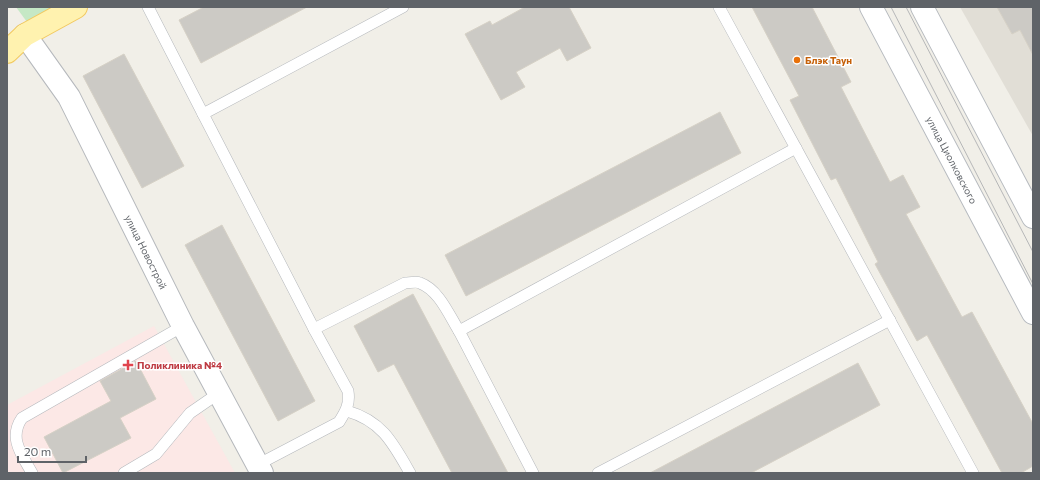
<svg xmlns="http://www.w3.org/2000/svg" width="1040" height="480" font-family="Commissioner,sans-serif">
<style>
.education{fill:#e1ded6}
.medical{fill:#fce8e6}
.green{fill:#c5e8c5}
.building{fill:#cccac5;stroke:#d6d1c6}
.lines{fill:none;stroke-linecap:round;stroke-linejoin:round}
.service-casing{stroke:#b5b8bc;stroke-width:12}
.minor-casing{stroke:#b5b8bc;stroke-width:24}
.secondary-casing{stroke:#b6babf;stroke-width:24}
.primary-casing{stroke:#f2c960;stroke-width:24}
.service{stroke:#fff;stroke-width:11}
.minor{stroke:#fff;stroke-width:22}
.secondary{stroke:#fff;stroke-width:22}
.primary{stroke:#fff2af;stroke-width:22}
.tram{stroke:#b6b7b8;stroke-width:1}
.food-dot{fill:#e8710a;stroke:#fff;stroke-width:1.5}
.health-dot{fill:#e0444e;stroke:#fff;stroke-width:1.5}
.labels{text-anchor:middle;dominant-baseline:central;stroke-width:3;stroke-linejoin:round;paint-order:stroke}
.food-label{font-size:10px;font-weight:bold;fill:#c56008;stroke:#fff;text-anchor:start}
.street-label{font-size:10px;fill:#5f6368;stroke:#fff}
.health-label{font-size:10px;font-weight:bold;fill:#be3a42;stroke:#fff;text-anchor:start}
</style>
<rect width="100%" height="100%" fill="#f1efe8"/>
<path class="education" d="M960,7h73v129z"/>
<path class="medical" d="M154,326l81,147h-228v-68z"/>
<path class="green" d="M16,7h40l-29,15z"/>
<g class="building">
<path d="M204,7h103l-106,56 -22,-43z"/>
<path d="M525,7h44l22,41 -24,13 -7,-13 -44,24 9,15 -24,13 -36,-66 25,-13 2,4z"/>
<path d="M752,7h60l39,75 -10,5 49,95 13,-7 17,32 -14,7 56,103 10,-5 61,112v42l-12,7h-19l-75,-138 -10,6 -42,-77 3,-2 -42,-84 -5,2 -41,-80 9,-4z"/>
<path d="M997,7h36v48l-13,-25 -8,4z"/>
<path d="M124,54l60,112 -42,22 -59,-112z"/>
<path d="M720,112l21,41 -275,143 -21,-41z"/>
<path d="M222,225l93,176 -37,20 -93,-176z"/>
<path d="M413,294l95,179h-56l-58,-109 -16,8 -24,-46z"/>
<path d="M136,361l20,38 -36,19 11,20 -68,35 -19,-36 67,-36 -11,-20z"/>
<path d="M858,363l22,42 -129,68h-101z"/>
</g>
<g class="lines">
<defs>
<g id="service">
<path d="M148,7l55,107 200,-107"/>
<path d="M719,7l254,466"/>
<path d="M203,114l111,215 34,62c2,13 -2,20 -9,31l-82,43"/>
<path d="M314,329l91,-46c4,0 11,-2 15,0 19,7 29,32 39,48"/>
<path d="M347,411c35,10 46,32 63,62"/>
<path d="M32,473c-10,-18 -24,-35 -10,-55l161,-92"/>
<path d="M124,473l32,-19 34,-41 29,-20"/>
<path d="M533,473l-74,-142 337,-183"/>
<path d="M598,473l292,-153"/>
</g>
<g id="minor">
<path id="s1" d="M25,35l44,62 114,229 79,147"/>
</g>
<g id="secondary">
<path id="s2" d="M871,7l162,306"/>
<path d="M922,7l111,210"/>
</g>
<path id="primary" d="M7,52l18,-17 51,-28"/>
</defs>
<use href="#service" class="service-casing"/>
<use href="#minor" class="minor-casing"/>
<use href="#secondary" class="secondary-casing"/>
<use href="#primary" class="primary-casing"/>
<use href="#service" class="service"/>
<use href="#minor" class="minor"/>
<use href="#secondary" class="secondary"/>
<use href="#primary" class="primary"/>
<g class="tram">
<path d="M891,7l142,277"/>
<path d="M906,7l127,245"/>
</g>
</g>
<circle class="food-dot" cx="797" cy="60" r="4"/>
<path class="health-dot" d="M126 359h4v4h4v4h-4v4h-4v-4h-4v-4h4z"/>
<g class="labels">
<g class="food-label">
<text x="805" y="60">Блэк Таун</text>
</g>
<g class="street-label">
<text stroke="none"><textPath href="#s2" startOffset="173">улица Циолковского</textPath></text>
<text stroke="none"><textPath href="#s1" startOffset="249">улица Новострой</textPath></text>
</g>
<g class="health-label">
<text x="137" y="365">Поликлиника №4</text>
</g>
</g>
<rect width="1040" height="480" fill="none" stroke="#5f6368" stroke-width="16"/>
<path d="M18 456v6h68v-6" fill="none" stroke="#5f6368" stroke-width="2"/>
<text x="24" y="456" font-size="12" fill="#5f6368" stroke="#ffffff" stroke-width="3" paint-order="stroke">20 m</text>
</svg>
